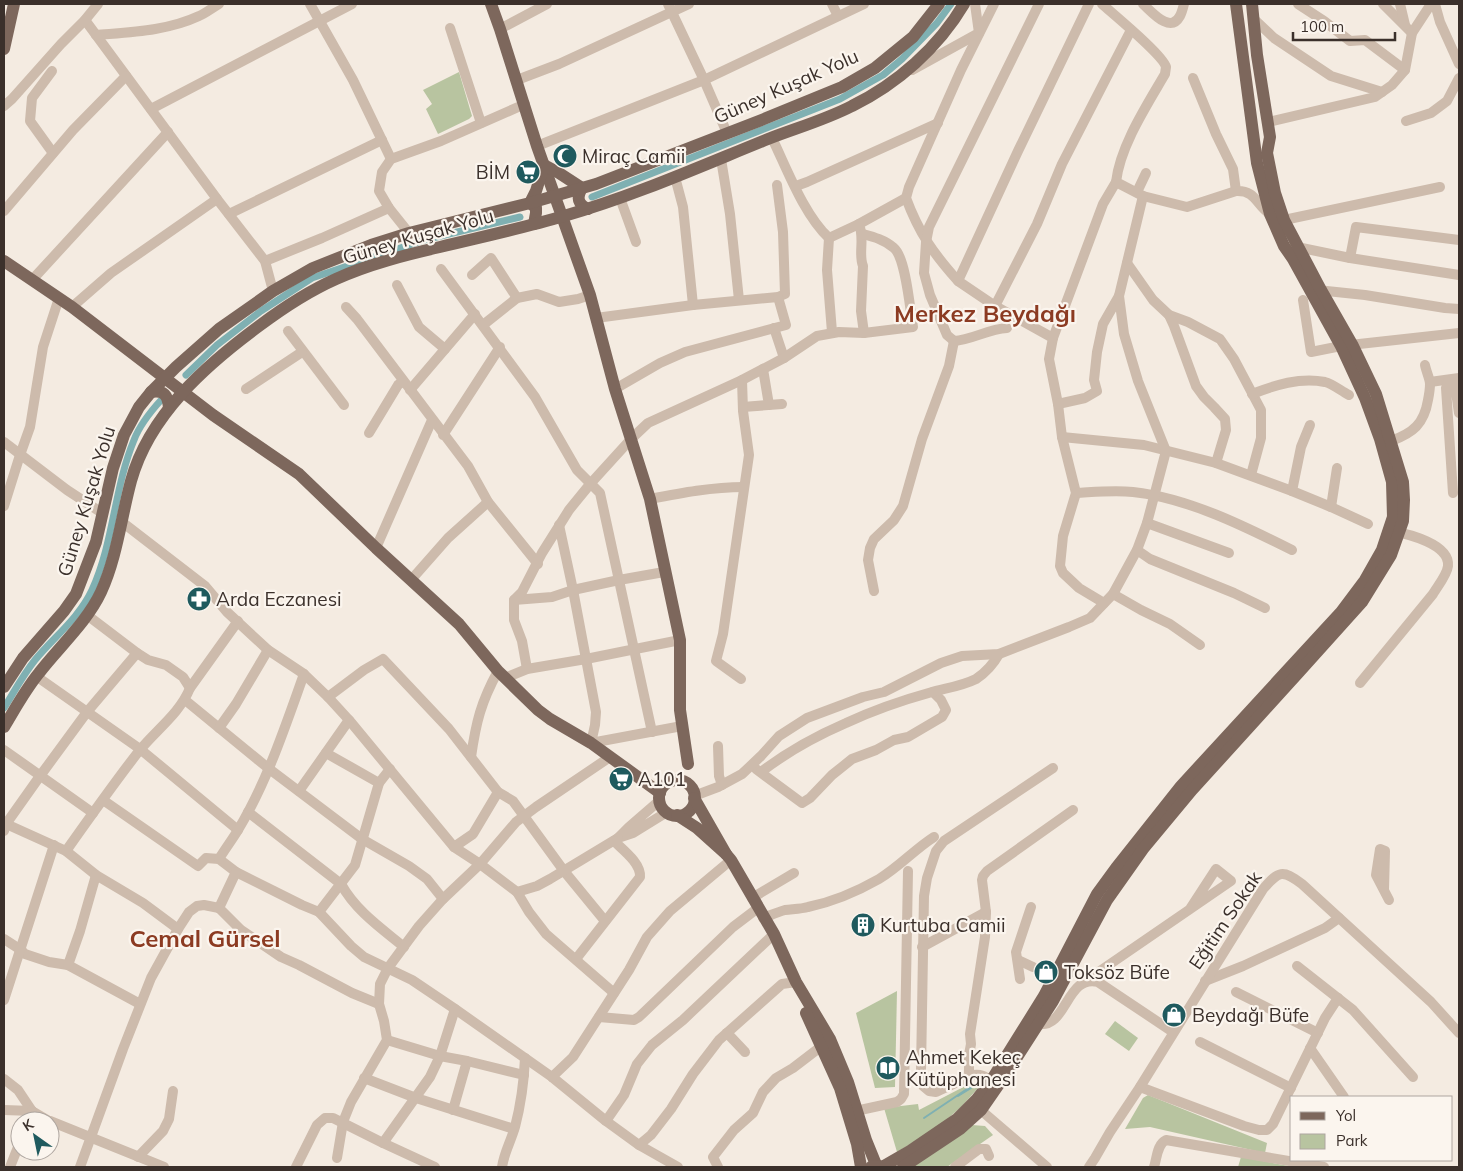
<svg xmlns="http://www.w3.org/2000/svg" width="1463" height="1171" font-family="Mulish,sans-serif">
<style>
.green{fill:#b8c4a0}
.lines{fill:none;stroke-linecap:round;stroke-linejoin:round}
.stream{stroke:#7fb0b2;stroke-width:2}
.canal{stroke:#7fb0b2;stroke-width:7}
.minor{stroke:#cdbbac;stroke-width:10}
.major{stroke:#7d675c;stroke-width:12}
.labels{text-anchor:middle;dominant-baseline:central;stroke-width:4.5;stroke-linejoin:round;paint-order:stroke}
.street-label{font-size:19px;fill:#3b302b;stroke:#fbf5ee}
.poi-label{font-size:19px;fill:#3b302b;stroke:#fbf5ee;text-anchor:start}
.district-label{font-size:24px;font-weight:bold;fill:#8c3b22;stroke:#fbf5ee}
</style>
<rect width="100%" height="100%" fill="#f4ebe1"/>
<g class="green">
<path d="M459,72l13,44 -3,3 -31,15 -12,-25 6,-5 -9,-14z"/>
<path d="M897,991l-2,96 -20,1 -19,-75z"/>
<path d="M1115,1021l23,17 -9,13 -24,-17z"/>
<path d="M973,1082l6,5 -18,20 -24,21 -40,24 -13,-44 34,-4 1,6z"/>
<path d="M1148,1095l119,48 -2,10 -115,-26 -25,2 18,-31z"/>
<path d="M972,1125l13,1 8,9 -46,32h-36z"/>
<path d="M1241,1157l53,10h-56z"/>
</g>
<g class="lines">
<g class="stream">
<path d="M958,1096l13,-8"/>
<path d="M924,1118l46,-31"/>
</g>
<g class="canal">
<path d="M592,197l248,-98 43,-24 19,-16 35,-36 14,-19"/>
<path d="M186,375l31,-30 44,-34 51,-33 112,-38 96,-23"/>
<path d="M4,708c10,-16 19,-33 31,-48 19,-23 44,-42 57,-70 22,-48 22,-102 42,-150 6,-16 17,-29 28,-41"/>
</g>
<g class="minor">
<path d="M310,4l43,76 38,79"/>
<path d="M668,4l36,76 23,53"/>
<path d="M832,4l6,12"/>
<path d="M1089,4l-71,147 -60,130 37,25 58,32 -4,21 9,45 4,33 14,56 -13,43 -3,30 3,7 16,15 25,15"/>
<path d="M1143,4c9,8 27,30 37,12 2,-4 3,-8 4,-12"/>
<path d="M1298,4l26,17 26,20 15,-1 40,30"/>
<path d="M1383,4l29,29"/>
<path d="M1400,4l5,21"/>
<path d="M1435,4l5,18 19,42"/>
<path d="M1254,19l20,19 57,38 51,16"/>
<path d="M85,20l132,179 48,62 8,30"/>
<path d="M450,28l31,95"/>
<path d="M500,29l47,-25"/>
<path d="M96,35c35,-3 71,-4 103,-19 7,-3 13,-8 20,-12"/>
<path d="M912,70l67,-37 -4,-29"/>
<path d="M52,71l-20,27 -2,23 23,32"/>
<path d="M1193,78l23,56 17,35 3,22c20,-1 20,14 34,23"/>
<path d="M517,80l42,-16 130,-60"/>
<path d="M4,106l8,-7 49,-55 24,-24 13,-16"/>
<path d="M151,109l201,-105"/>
<path d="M1406,121l25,-8 16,-12 12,-23"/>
<path d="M1268,122l107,-25 17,-12 13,-15 7,-37 19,-29"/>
<path d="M772,138c15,31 32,77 57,100l30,-14"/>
<path d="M537,146l167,-66 160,-76"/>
<path d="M721,159l9,55 9,86"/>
<path d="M675,177l8,30 10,98"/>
<path d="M796,186l11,-4 131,-59"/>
<path d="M1137,192l9,-19"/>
<path d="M1143,196l44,11 49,-16"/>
<path d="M620,198l16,44"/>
<path d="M4,211l69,-81 53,-54"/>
<path d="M229,214l153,-74"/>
<path d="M1284,220l156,-33"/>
<path d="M409,233l-20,-25 -10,-17 3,-19 9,-13 50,-18 84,-37"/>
<path d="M829,238l-2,32 5,62"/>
<path d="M1292,246l58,12 109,17"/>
<path d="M1350,258l6,-31 103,13"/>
<path d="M265,261l57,-23 67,-30"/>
<path d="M1127,263l26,37 16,15 19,7 32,17 14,20 27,51v28l-10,37"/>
<path d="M441,269l94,128 42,73 23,23 52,239"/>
<path d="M472,275l19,-17 26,40"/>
<path d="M32,280l136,-148"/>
<path d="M958,281c-25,-28 -39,-48 -52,-83l3,-11 52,-117 33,-66"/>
<path d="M397,285l22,42 26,22"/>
<path d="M1317,290l48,5 80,13 14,1"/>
<path d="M1303,300l8,52 30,-6 118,-13"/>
<path d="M995,306l42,-82 25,-60 69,-134"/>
<path d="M72,307l39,-34 106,-74"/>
<path d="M346,307l11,12 111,147 20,36 50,62"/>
<path d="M1169,315l5,11 22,60 8,11 10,10 11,12 1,11 -10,33"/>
<path d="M596,318l97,-13 85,-8 7,-3 -2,-62 -6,-47"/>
<path d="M483,325l34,-27 20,-4 22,8 19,-3 12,-4"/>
<path d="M774,328l10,30"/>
<path d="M1007,328c-19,1 -35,12 -53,13l-7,-6 -17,-40 -6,-22 2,-31 3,-15 110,-223"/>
<path d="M288,331l56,74"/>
<path d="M864,333l-3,-22 2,-45c-5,-12 2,-27 -4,-42l47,-26"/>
<path d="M1053,338l50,-134 13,-22"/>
<path d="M763,369l6,36"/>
<path d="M1430,382l29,-4"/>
<path d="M246,389l56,-37"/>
<path d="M615,389l45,-26 25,-11 101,-27 -8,-28"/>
<path d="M410,390l65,-76"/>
<path d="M1252,394c23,-9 48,-17 73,-12 8,2 16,9 24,13"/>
<path d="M1058,404l27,-6 12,-7 -3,-11 3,-28 6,-28 16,-28"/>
<path d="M743,407l39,-3"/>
<path d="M369,433l29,-48 5,-4"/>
<path d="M443,435l57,-88"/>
<path d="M1062,437l82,8 72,18 76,28 39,16 37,17"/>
<path d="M1391,441c22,-8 33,-17 37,-41 1,-5 2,-11 2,-16 0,-5 -4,-13 -5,-19"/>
<path d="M4,442l63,48 35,23"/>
<path d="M1292,491l9,-44 9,-22"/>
<path d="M1076,493c19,-1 38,-3 57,-1 55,6 111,34 159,58"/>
<path d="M1453,493l-7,-105 3,-8 6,5 4,28"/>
<path d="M650,499c31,-6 62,-12 94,-12"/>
<path d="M4,506l16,-51 10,-28 13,-80 16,-49"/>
<path d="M1331,507l6,-39"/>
<path d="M122,522l83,64 22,26 41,38 36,24 24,23 21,23 105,127 26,17 37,28 12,20 17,22 68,59"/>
<path d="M1147,523l82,30"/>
<path d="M559,525l14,65 23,122 -1,13 -4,18 91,-17"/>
<path d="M376,548l56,-128"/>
<path d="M1137,550l13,9 84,34 31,15"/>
<path d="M411,580l37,-42 40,-36"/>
<path d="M874,591l-6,-31 2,-12 4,-9 20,-19 9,-14 19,-67 27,-73 5,-25"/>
<path d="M1113,594l28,16 29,14 30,21"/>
<path d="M514,600l38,-3 21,-7 46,-10 45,-8"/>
<path d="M87,615l50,38 11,7 18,5 17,12 7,11"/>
<path d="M527,669l-5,-28 -8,-21v-20l8,-8 20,-39 27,-43 22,-27 40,-44 17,-16 94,-43 42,-22 33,-22 22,-4 25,1 49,-6c-3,-17 -7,-69 -19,-79 -9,-8 -20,-11 -31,-14"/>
<path d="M36,676l104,73 98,81"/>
<path d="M505,678l22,-9 59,-10 94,-19"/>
<path d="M741,679l-25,-18 7,-27 26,-179 -6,-44 -1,-31"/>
<path d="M1360,683l73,-89c4,-7 14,-19 15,-28 2,-22 -40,-32 -56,-35"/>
<path d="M328,697l36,-27 19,-11 66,70 49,63 15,9 51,70 41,50"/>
<path d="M185,700l83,68 94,71 47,27 18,13 16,20"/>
<path d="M219,728l17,-24 32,-54"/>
<path d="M718,746l1,30 3,9"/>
<path d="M4,750l89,63"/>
<path d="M326,753l53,30"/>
<path d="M471,757c5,-35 10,-55 27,-86"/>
<path d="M756,769l46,34 8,-5 22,-23 20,-16 24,-9 18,-10 14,-3 34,-20 4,-7 -5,-10 -8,-8"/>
<path d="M761,772c26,-20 55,-36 85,-49 28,-13 57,-23 86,-31 15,-4 30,-6 44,-13 9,-6 18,-16 23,-25"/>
<path d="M299,791l50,-71"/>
<path d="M694,796l24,-9 24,-13 19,-18 18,-20 28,-18 56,-21 21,-5 57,-29 21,-7 37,-2 70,-27 21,-9 23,-24 24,-44 10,-27 19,-72 -28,-70 -14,-47 -5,-38 24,-100 -27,-14c4,-36 31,-77 49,-108 0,0 1,-7 1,-7 -3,-12 -53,-53 -64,-63"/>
<path d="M103,800l95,66 8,-8 13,1 17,13 66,33 17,7 32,34 13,11 48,23 43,29 97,68 54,44 33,24 12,-10 20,-26 22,-35 26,-34 63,-56 14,-2"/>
<path d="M659,801l-30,26 -11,11 15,-5 34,-21"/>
<path d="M248,812l93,72c15,27 40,44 63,63"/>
<path d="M4,823l62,28 30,24 47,28 35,26"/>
<path d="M4,831l2,-7 34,-48 47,-64 50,-59"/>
<path d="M454,847l19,-13 25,-42"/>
<path d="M66,851c24,-34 48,-68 73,-100 17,-21 41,-38 51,-63l48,-67"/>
<path d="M219,859c6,-10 13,-19 19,-29 29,-48 47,-103 66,-156"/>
<path d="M236,872l-17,36 22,22 40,27 18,8 53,28 27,11"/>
<path d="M1384,889l1,-38 -5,-2 -4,26 13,25"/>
<path d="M517,892l20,-6 13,-7 68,-41"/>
<path d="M752,898l42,-25"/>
<path d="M319,912l36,-47 24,-82 11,-14"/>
<path d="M763,918c8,-3 15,-6 22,-8 8,-1 16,-1 23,-3 24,-5 50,-16 71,-28 20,-12 36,-30 55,-42"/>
<path d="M4,939l17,11 4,4 24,8 19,3 72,39"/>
<path d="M922,947l64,-35"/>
<path d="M576,959l64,-82c1,-14 -17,-27 -26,-36"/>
<path d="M1018,960l15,7"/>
<path d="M68,965l12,-34 16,-56"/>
<path d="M1297,966l56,44 60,67"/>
<path d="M1020,979l-4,-27 15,-45"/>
<path d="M1205,981l38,-15 82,-38 14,-10"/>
<path d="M1081,984l150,-103 -15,-12 -26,40"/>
<path d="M1236,992l82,41"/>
<path d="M4,1000l50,-155"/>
<path d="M599,1017l35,3 5,-3 94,-90 25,-19"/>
<path d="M1038,1024c29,5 28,-50 60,-42l75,50"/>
<path d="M727,1033l18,19"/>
<path d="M387,1040l53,16 27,5 57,14"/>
<path d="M1200,1042l91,46"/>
<path d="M1310,1048l34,49"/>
<path d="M552,1077l21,-20 56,-87 18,-33 23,-26 61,-51"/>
<path d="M969,1077v-22l2,-11 -1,-10 15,-97 1,-25 -4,-32 1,-4 4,-5 86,-61"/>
<path d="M364,1078l52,20 98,31"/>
<path d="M4,1079l14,11 14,21 17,10"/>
<path d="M991,1081c-7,-5 -10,-7 -18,-6l-37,17 -7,-1 -6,-5 -2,-16 3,-174 3,-18 9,-27 8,-10 109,-73"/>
<path d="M1140,1087l104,39 15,4h8l6,-6 52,-106 13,-20"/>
<path d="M976,1106l71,61"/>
<path d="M4,1110l28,1"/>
<path d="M453,1110l14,-49"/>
<path d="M851,1112l46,-10 4,-3 3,-5 4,-223"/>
<path d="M28,1121l4,-10"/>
<path d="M50,1121l114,46"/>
<path d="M606,1121l18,-26 13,-31 15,-19 31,-25 91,-86"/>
<path d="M383,1143l47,-66 10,-21 15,-47"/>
<path d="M639,1145l39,22"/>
<path d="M138,1157l25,-26 6,-12 4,-28"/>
<path d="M337,1158l6,-36 8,-20 36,-62 -3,-19 -5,-17 1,-20 8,-16 31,-42 24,-27 37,-35 36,-42 20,-15 74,-50"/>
<path d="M10,1167l10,-25"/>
<path d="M80,1167l43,-118 28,-71 27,-49 11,-17 8,-6 7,-1 15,3"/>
<path d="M296,1167l21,-42 8,-7h8l50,25 52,24"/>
<path d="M502,1167c2,-14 9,-26 13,-40 6,-23 9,-46 10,-69"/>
<path d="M718,1167l-5,-10 21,-27 19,-17 10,-21 13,-14 17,-10 34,-26"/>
<path d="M955,1167l24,-18h7l3,7"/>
<path d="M1089,1167l6,-9 15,-26 30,-45 123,-198c16,-18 19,-20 39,-5l129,118 28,31"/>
<path d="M1154,1167c3,-9 3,-23 12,-27l158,27"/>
</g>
<g class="major">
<path d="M491,4l9,25 37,117 53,149 25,94 35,110 30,141v70l8,54"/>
<path d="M4,49l10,-45"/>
<path d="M534,224l2,-11v-5l-6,-5 6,-12 8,-26 15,8 23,15c-6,10 -4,16 6,21"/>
<path d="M4,261l68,46 141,108 86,59 77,74 83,76 39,47 40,39 12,9 41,24 69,50"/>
<path d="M151,392c13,-2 17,3 18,16"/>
<path d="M4,687l19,-29 41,-47 12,-17 20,-52 17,-74 11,-33 15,-28 12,-15 25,-25 43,-38 54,-38 40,-23 58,-23 38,-12 121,-30 66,-19 168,-65 78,-32 33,-19 38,-31 26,-33"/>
<path d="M4,727c11,-18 21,-37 35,-54 20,-26 48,-51 62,-81 16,-35 20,-74 30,-111 18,-66 75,-116 128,-155 24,-18 50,-35 77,-47 33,-15 69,-24 104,-32 41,-10 83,-19 124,-31 70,-20 137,-50 204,-77 28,-11 57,-19 84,-33 45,-22 86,-58 112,-102"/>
<circle cx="677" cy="798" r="18"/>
<path d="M677,815l20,13 29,26 -32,-56"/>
<path d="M726,854l5,6 43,74 22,48 34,57 18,43 18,58 11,27"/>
<path d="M806,1013l34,75 17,56 4,23"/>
<path d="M871,1167l13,-1 26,-15 47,-32 20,-20 14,-18 53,-85 53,-102 19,-26 65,-82 160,-174 24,-32 17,-30 11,-33 -1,-35 -12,-43 -15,-41 -24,-52 -48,-87 -9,-13 -14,-32 -13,-51 -21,-159"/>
<path d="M903,1167l57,-38 21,-19 27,-39 45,-70 54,-101 36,-51 49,-59 108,-119 62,-69 29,-47 12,-34 1,-21 -1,-18 -27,-88 -23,-48 -32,-56 -37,-70 -9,-27 -8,-40 3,-16 -13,-82 -5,-51"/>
</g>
</g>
<defs>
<symbol id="mosque-disc" viewBox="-11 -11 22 22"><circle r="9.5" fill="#1f5a5e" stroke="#fbf5ee"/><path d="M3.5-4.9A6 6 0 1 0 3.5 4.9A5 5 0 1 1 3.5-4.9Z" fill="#fff"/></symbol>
<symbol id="supermarket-disc" viewBox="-11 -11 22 22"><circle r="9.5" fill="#1f5a5e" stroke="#fbf5ee"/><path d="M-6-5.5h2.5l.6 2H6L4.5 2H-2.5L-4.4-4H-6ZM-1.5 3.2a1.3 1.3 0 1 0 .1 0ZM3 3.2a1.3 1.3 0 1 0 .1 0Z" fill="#fff"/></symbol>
<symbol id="pharmacy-disc" viewBox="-11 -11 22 22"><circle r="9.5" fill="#1f5a5e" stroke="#fbf5ee"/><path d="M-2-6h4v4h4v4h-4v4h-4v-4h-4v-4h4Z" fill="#fff"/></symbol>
<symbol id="building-disc" viewBox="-11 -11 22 22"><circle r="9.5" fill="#1f5a5e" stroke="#fbf5ee"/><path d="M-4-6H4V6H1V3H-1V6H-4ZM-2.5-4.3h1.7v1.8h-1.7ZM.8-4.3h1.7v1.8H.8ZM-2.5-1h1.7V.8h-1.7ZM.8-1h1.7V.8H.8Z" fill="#fff"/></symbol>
<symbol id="shop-disc" viewBox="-11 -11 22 22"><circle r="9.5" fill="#1f5a5e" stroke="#fbf5ee"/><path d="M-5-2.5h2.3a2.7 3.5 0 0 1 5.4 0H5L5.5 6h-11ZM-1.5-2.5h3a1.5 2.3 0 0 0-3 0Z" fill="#fff"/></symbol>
<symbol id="library-disc" viewBox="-11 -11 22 22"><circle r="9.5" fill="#1f5a5e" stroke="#fbf5ee"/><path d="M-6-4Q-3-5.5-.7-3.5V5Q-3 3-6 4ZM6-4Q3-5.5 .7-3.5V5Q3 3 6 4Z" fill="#fff"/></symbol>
</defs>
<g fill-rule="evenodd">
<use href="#mosque-disc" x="551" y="142" width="28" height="28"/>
<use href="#supermarket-disc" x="514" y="158" width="28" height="28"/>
<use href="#pharmacy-disc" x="185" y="585" width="28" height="28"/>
<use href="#supermarket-disc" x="607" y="765" width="28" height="28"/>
<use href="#building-disc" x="849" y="911" width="28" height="28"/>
<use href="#shop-disc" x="1032" y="958" width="28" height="28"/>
<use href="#shop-disc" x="1160" y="1001" width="28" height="28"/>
<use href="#library-disc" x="874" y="1054" width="28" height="28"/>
</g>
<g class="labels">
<g class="street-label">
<text transform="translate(786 86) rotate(-24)">Güney Kuşak Yolu</text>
<text transform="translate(418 236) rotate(-16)">Güney Kuşak Yolu</text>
<text transform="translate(86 501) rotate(-73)">Güney Kuşak Yolu</text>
<text transform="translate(1225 920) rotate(-56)">Eğitim Sokak</text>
</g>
<g class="poi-label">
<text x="582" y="156">Miraç Camii</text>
<text x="510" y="172" text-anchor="end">BİM</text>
<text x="216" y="599">Arda Eczanesi</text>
<text x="638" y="779">A101</text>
<text x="880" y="925">Kurtuba Camii</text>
<text x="1064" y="972">Toksöz Büfe</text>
<text x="1192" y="1015">Beydağı Büfe</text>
<text x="906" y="1057">Ahmet Kekeç<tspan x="906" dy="22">Kütüphanesi</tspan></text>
</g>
<g class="district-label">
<text x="985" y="313">Merkez Beydağı</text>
<text x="205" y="938">Cemal Gürsel</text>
</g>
</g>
<rect width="1463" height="1171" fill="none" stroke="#3b302b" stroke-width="10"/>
<rect x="1290" y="1096" width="162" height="65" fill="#fbf5ee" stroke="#aea6a0"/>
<rect x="1300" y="1112" width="25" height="8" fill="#7d675c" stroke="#aea6a0"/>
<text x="1336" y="1121" font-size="15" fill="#3b302b">Yol</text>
<rect x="1300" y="1134" width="25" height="15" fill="#b8c4a0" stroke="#aea6a0"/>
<text x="1336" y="1146" font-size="15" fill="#3b302b">Park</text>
<g transform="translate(35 1136) rotate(327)"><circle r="24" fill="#fbf5ee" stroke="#aea6a0"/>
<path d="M0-4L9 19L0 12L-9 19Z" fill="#1f5a5e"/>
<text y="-8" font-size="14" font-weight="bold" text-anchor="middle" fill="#3b302b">K</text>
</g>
<path d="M1293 32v8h102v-8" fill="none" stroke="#3b302b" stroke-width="2.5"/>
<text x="1300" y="32" font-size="15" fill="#3b302b" stroke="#fbf5ee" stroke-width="4" paint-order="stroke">100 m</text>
</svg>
